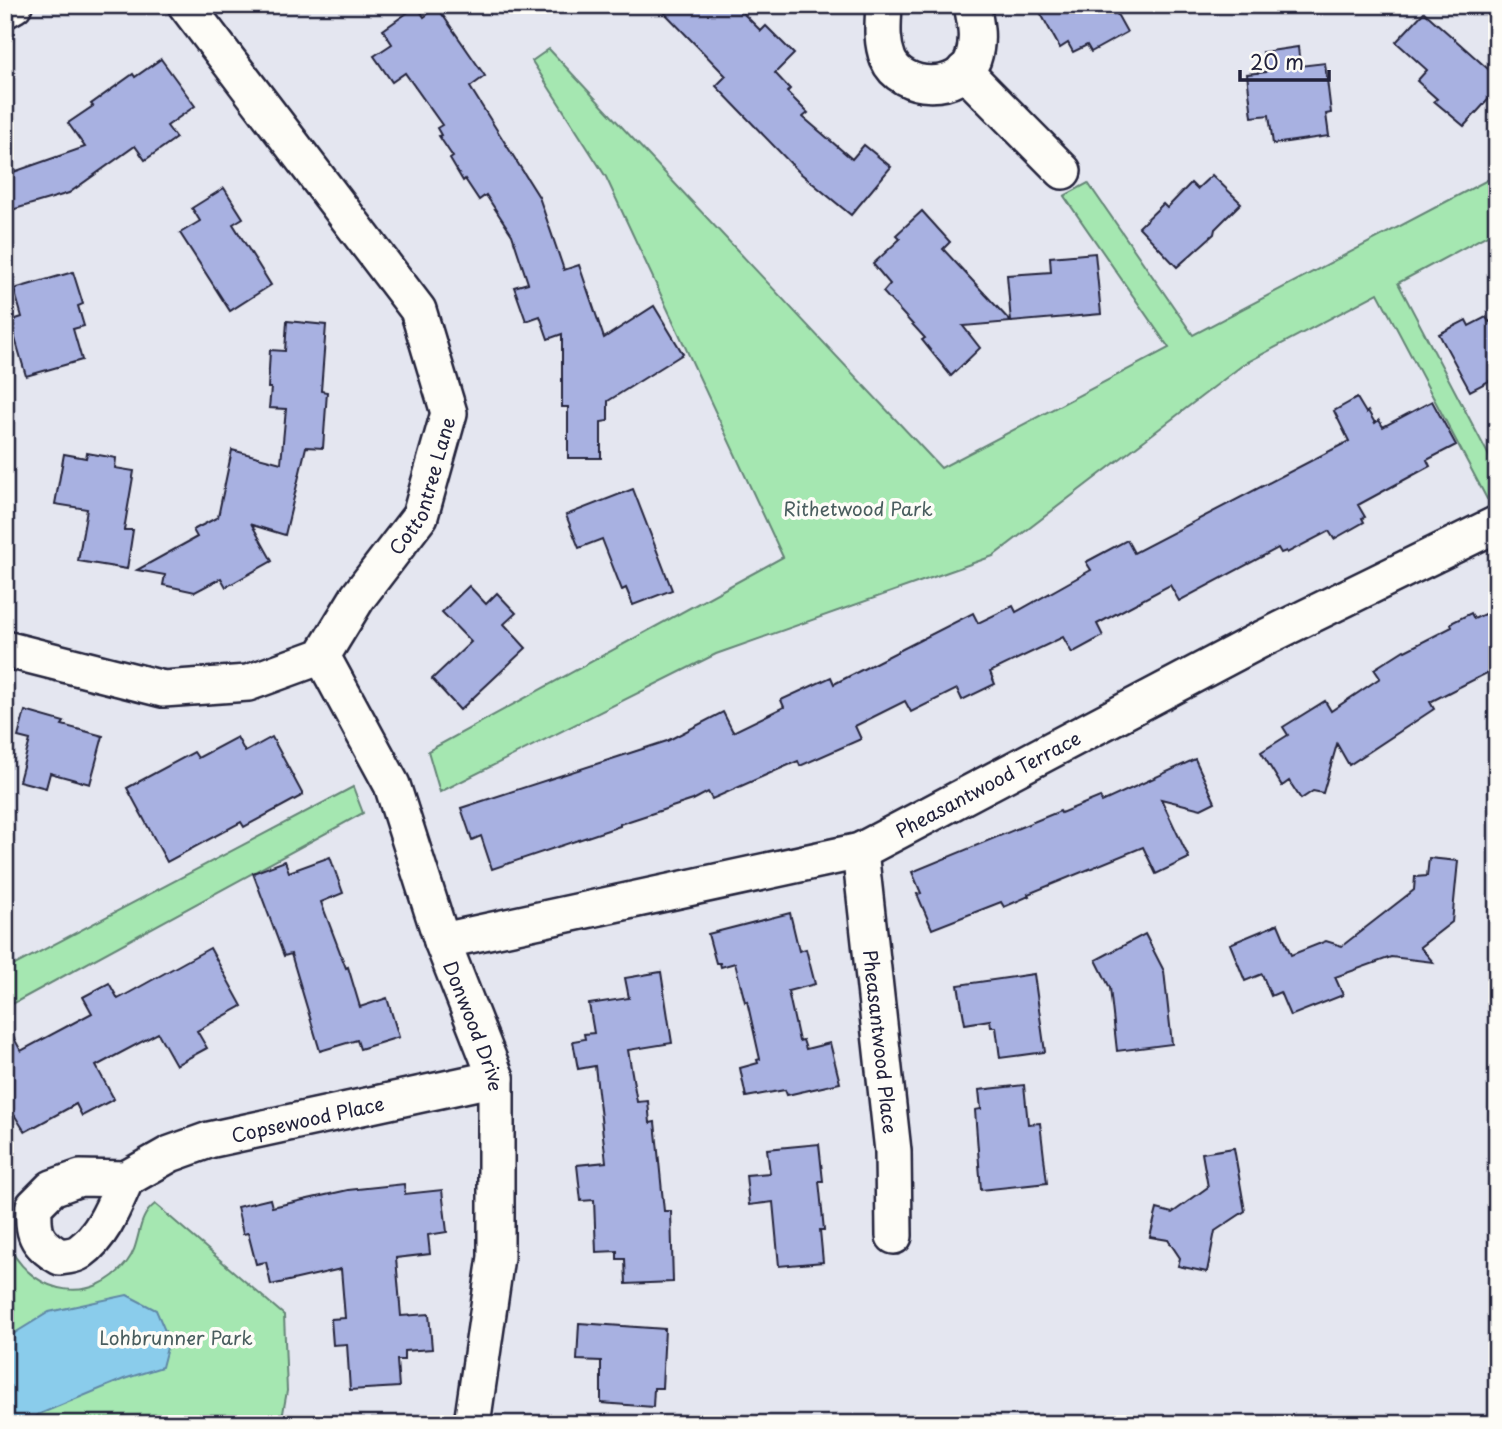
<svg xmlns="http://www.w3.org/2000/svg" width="1502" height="1429" font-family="'Playpen Sans',sans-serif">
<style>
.green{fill:#a5e7b1;stroke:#648476;stroke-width:2}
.water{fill:#8acceb;stroke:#6088a5;stroke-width:2}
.building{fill:#a8b1e1;stroke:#22223b;stroke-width:2}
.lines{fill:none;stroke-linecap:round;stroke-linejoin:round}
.minor-casing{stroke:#22223b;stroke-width:40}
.minor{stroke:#fdfcf7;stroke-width:35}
.labels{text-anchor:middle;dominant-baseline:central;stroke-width:7;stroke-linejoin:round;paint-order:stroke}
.street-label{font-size:19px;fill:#22223b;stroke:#fdfcf7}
.park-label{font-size:19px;fill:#495d5e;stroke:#fdfcf7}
</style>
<rect width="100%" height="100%" fill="#e4e6f0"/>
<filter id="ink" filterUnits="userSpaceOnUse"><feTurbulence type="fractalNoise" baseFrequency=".0143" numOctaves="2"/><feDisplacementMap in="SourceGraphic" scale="14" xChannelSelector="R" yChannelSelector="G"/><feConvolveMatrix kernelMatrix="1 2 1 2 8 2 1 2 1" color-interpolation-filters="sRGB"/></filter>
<g filter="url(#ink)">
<g class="green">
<path d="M549,49l392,419 228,-120 -105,-152 24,-13 105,152 304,-160v55l-99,53 99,188v21l-10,7 -109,-206 -134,71 -251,192 -277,98 -276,138 -12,-41 355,-194 -177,-380 -74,-116z"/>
<path d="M353,787l10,26 -358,195v-38z"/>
<path d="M155,1204l129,111 3,76 -6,33h-276v-171l6,-3c26,46 82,55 116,12 15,-19 8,-43 28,-58z"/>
</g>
<path class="water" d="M127,1295l29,15 13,30 -7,27 -38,12 -87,36 -10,9h-22v-85l44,-27z"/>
<g class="building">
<path d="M657,5h78l26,26 5,-5 28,28 -19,19 15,16 -3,3 21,21 -5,4 49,42 12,-14 27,22 -40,48 -52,-43 -83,-86 10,-10z"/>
<path d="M1036,5h76l15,27 -36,20 -4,-7 -14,7 -5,-9 -8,5z"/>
<path d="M417,6l7,11 13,-10 48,69 -15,11 69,110 25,73 15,-5 25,73 50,-32 29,48 -75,47v20l-7,1v36h-33v-51h-6v-73l-14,5 -8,-23 -14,5 -12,-34 14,-4 -16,-48 -26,-40 -7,5 -14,-21 -2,2 -13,-22 3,-2 -14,-21 2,-1 -4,-7 5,-3 -37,-52 -13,9 -18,-26 18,-12 -9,-14z"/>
<path d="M1424,12l73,65v13l-33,36 -30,-25 3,-2 -20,-18 10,-11 -31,-28z"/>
<path d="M1298,47l2,19 25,-3 6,50 -5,1 3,22 -56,8 -4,-29 -17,2 -5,-43 19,-2 -3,-20z"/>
<path d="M161,59l34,47 -28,20 9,12 -31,22 -10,-14 -66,47 -64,19v-37l80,-28 -17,-24 25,-17 -2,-2 42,-30 2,3z"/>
<path d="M1212,175l29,28 -26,26 -1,5 -37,33 -38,-40 24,-23 4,4 24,-25 6,6z"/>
<path d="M224,188l19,30 -10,6 38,61 -41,26 -50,-78 20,-12 -8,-13z"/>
<path d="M922,211l28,31 -7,7 68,73 -48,4 17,22 -29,28 -29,-36 3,-2 -42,-46 7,-8 -17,-20 27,-25 -4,-4z"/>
<path d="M1095,253l6,61 -90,8 -4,-47 44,-3 -1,-15z"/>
<path d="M73,272l10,32 -5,2 6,20 -11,3 9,31 -56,16 -16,-55 12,-4 -8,-28z"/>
<path d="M1486,317l3,5 8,-4v59l-27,14 -31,-57 27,-14 3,6z"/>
<path d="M287,321l39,4 -5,66 6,1 -4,56 -17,-1 -21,88 -33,-10 20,36 -46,26 -5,-9 -26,14 -32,-7 2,-10 -28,-5 60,-33 -4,-7 25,-13 14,-67 49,13 5,-54 -17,-1 2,-20h-3l2,-38 15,1z"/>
<path d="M1357,398l9,15 2,-2 7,12 4,-3 4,7 49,-26 24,44 -29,15 3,6 -72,39 7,12 -3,1 2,4 -30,17 -5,-8 -42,22 -1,-2 -5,2 -3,-5 -99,53 -9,-16 -73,39 6,12 -31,17 -9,-16 -73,35 5,12 -33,16 -5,-11 -46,23 -6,-11 -50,25 6,13 -61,27 -2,-5 -14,6 -72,32 -4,-7 -15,8 -73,24v2l-128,43 -11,-33 -9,4 -11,-32 206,-67 56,-29 10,20 51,-25 -3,-7 50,-23 3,7 139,-71 5,10 35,-17 3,6 75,-42 -5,-8 41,-22 7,13 215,-112 -15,-30z"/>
<path d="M87,453l29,5 -1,10 19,3 -10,59h9l-6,39 -49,-8 9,-52 -32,-5 9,-50 22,4z"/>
<path d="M633,489l39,101 -39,15 -7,-17 -4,2 -20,-51 -23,9 -13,-33z"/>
<path d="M469,586l17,18 11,-11 19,20 -12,11 22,24 -66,62 -28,-31 39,-37 -29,-30z"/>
<path d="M1497,608v60l-67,34 4,7 -85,56 -12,-21 -14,49 -10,-2 -12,8 -12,-18 -7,5 -21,-34 27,-17 -5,-8 42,-26 6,10 49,-33 -6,-9 30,-19 1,1 47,-24 -1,-4 20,-10 3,6z"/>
<path d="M25,711l39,11 -2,3 41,11 -13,48 -40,-11 -4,15 -27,-7 11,-41 -12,-3z"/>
<path d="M237,737l8,15 27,-15 31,58 -59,32 -3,-5 -74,40 -40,-74 67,-36 4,6z"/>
<path d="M1195,759l20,43 -14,7 -40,-10 28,59 -33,16 -13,-27 -115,47 1,2 -25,11 -3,-5 -69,27 -15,-35 4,-1 -9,-21 148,-61 1,2 39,-16 2,5z"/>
<path d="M330,857l13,36 -22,9 25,66 2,-1 12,40 27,-9 12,39 -39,12 -3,-9 -37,11 -29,-97 -7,2 -31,-83 32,-12 4,11z"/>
<path d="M1429,858l29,3 -6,61 -32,25 13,15 -42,-5 -56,20 8,18 -53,21 -10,-24 -9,4 -9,-22 -17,7 -15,-37 48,-20 13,31 35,-14 16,5 72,-56 1,-13 12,-1z"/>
<path d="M790,913l9,38 7,-2 9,35 -27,7 11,50 4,-1 3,9 24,-6 10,40 -53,12 -2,-5 -39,7 -6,-29 18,-5 -1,-3 3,-1 -13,-58 -2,1 -10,-39 -14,4 -1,-4h-4l-8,-29z"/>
<path d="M1145,934l19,37 8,73 -55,7 -7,-63 -14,-28z"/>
<path d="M210,948l32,58 -45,25 10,17 -31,17 -18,-32 -62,33 18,33 -32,17 -6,-12 -51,28 -10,-16 -10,6v-100l16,29 71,-38 -9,-16 26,-14 9,16z"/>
<path d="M661,972l11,71 -44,7 9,52 11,-1 2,22 5,-1 9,89h7l2,71 -47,2 -1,-25h-8v-8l-21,1 -2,-52 -13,1 -4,-36 29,-3 -11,-96 -17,3 -5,-28 12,-2 -1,-5 10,-1 -5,-29 40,-6 -4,-20z"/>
<path d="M1034,974l11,78 -45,6 -4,-31h-5l-1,-7 -25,4 -7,-39z"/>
<path d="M1024,1085l4,39 12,-1 7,60 -66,7 -6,-80 6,-1 -2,-19z"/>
<path d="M819,1144l4,37h-4l5,49h-4l3,32 -44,4 -6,-64 -24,3 -3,-30 24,-2 -3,-24z"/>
<path d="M1234,1148l11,63 -30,20 -8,41 -29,-6 2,-8 -12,-18 -18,-3 7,-28 15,4 36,-26 -6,-34z"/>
<path d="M404,1184l1,10 37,-4 5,42 -19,3 2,19 -34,4 5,58 28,-2 3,35 -28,2v9h-7l2,27 -49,3 -3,-46 -14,1 -2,-26 14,-1 -4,-49 -70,16 -5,-23 -10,2 -8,-31 -5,1 -6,-27 33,-8 2,8 76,-17z"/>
<path d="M579,1323l86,6 -3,59h-8l-1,19 -52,-4v-42l-24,-1z"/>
</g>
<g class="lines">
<defs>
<g id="minor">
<path d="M884,5c-1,19 -3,36 4,54 13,32 72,34 85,0 6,-18 3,-35 -1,-54"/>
<path d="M5,10l9,-5"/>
<path d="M964,71l99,100"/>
<path id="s1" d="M5,649l158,40 85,-6 74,-27 36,-59 62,-81 29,-103 -31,-103 -232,-305"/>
<path id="s2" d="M322,656l70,129 50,156 54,137v179l-24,167"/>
<path id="s3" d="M860,851l33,300 1,85"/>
<path id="s4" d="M442,941l418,-90 398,-210 239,-117"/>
<path id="s5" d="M126,1179c-11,24 -22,55 -45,72 -5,4 -14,5 -21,6 -25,-14 -27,-24 -26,-51l18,-18 28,-10 46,1 44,-25 39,-14 287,-62"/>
</g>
</defs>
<use href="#minor" class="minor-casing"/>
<use href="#minor" class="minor"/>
</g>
</g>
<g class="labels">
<g class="street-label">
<text stroke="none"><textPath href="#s1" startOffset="527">Cottontree Lane</textPath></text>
<text stroke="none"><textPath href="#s4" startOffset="572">Pheasantwood Terrace</textPath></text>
<text stroke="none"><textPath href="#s2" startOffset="402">Donwood Drive</textPath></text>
<text stroke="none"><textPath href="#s3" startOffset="192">Pheasantwood Place</textPath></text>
<text stroke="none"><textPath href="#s5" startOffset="464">Copsewood Place</textPath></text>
</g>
<g class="park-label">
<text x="858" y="508">Rithetwood Park</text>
<text x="176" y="1337">Lohbrunner Park</text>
</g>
</g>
<rect width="1502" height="1429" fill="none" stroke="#fdfcf7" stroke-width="28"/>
<rect x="14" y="14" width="1474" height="1401" fill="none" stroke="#22223b" stroke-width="2.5" filter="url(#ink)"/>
<path d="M1240 70v10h89v-10" fill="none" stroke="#22223b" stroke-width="3.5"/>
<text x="1250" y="70" font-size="21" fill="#22223b" stroke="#fdfcf7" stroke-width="5" paint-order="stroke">20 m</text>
</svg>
